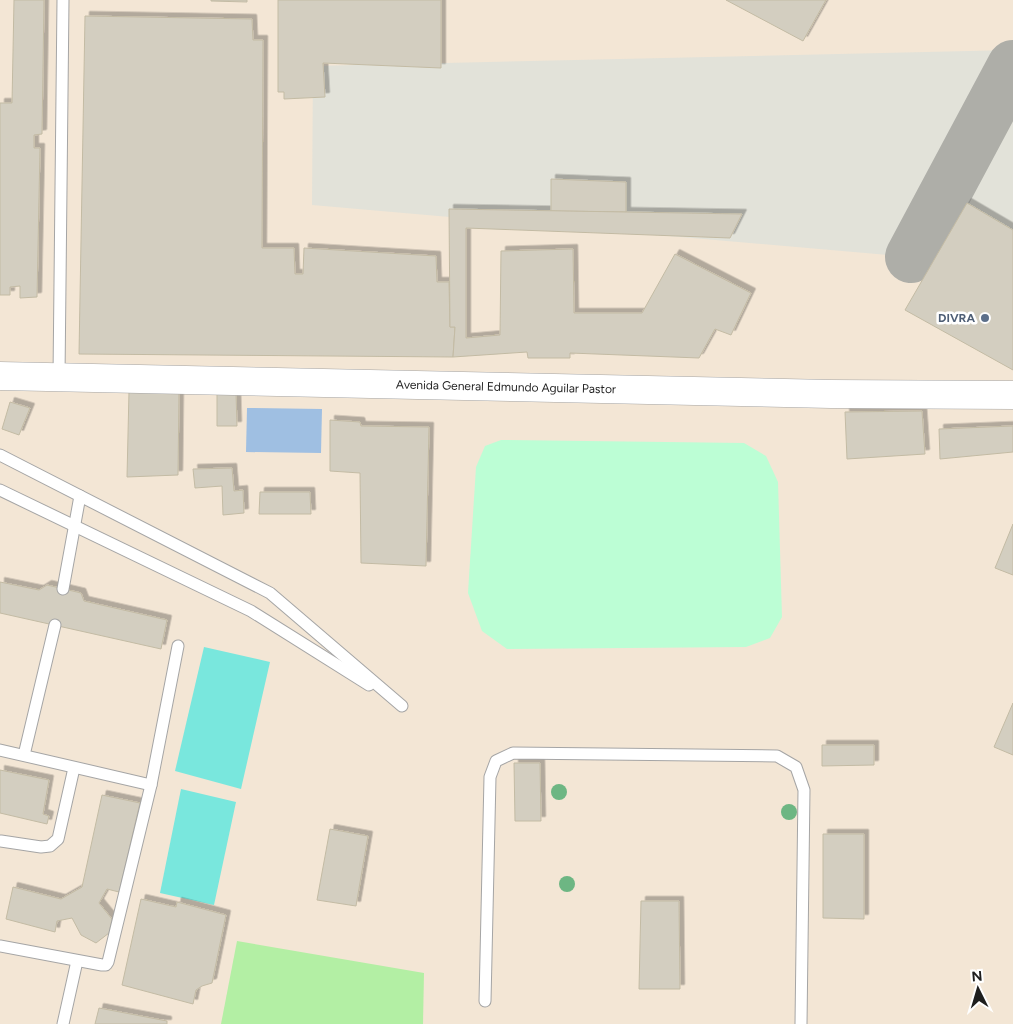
<svg xmlns="http://www.w3.org/2000/svg" width="1013" height="1024" font-family="Figtree,sans-serif">
<style>
.military{fill:#f3e6d5}
.airport{fill:#e2e2d9}
.grass{fill:#b3efa4}
.park{fill:#bcfed5}
.pitch{fill:#79e7dd}
.water{fill:#9fbfe2}
.lines{fill:none;stroke-linecap:round;stroke-linejoin:round}
.taxiway{stroke:#aeaea8;stroke-width:52}
.building{fill:#d3cec0;stroke:#c3bba4;filter:url(#shadow)}
.service-casing{stroke:#a5a5a5;stroke-width:13}
.tertiary-casing{stroke:#a5a5a5;stroke-width:29}
.service{stroke:#fff;stroke-width:11}
.tertiary{stroke:#fff;stroke-width:28}
.tree{fill:#6db683}
.service-dot{fill:#5c6f8a;stroke:#fff;stroke-width:2}
.labels{text-anchor:middle;dominant-baseline:central;stroke-width:5;stroke-linejoin:round;paint-order:stroke}
.service-label{font-size:12px;font-weight:bold;fill:#4e5e75;stroke:#fff;text-anchor:end}
.street-label{font-size:12px;fill:#1e1e1e;stroke:#fff}
</style>
<defs>
<filter id="shadow"><feDropShadow dx="4.5" dy="-4.5" stdDeviation="0" flood-color="#0004"/></filter>
</defs>
<rect width="100%" height="100%" fill="#f0f0e3"/>
<rect class="military" x="0" y="0" width="1013" height="1024"/>
<path class="airport" d="M1013,50v225l-102,-18 -599,-52 1,-139z"/>
<path class="grass" d="M237,941l187,32 -1,51h-202z"/>
<path class="park" d="M501,440l243,3 22,13 12,26 4,135 -12,21 -24,9 -239,2 -25,-18 -14,-38 8,-126 9,-21z"/>
<g class="pitch">
<path d="M204,647l66,15 -29,127 -66,-18z"/>
<path d="M181,789l55,13 -22,103 -54,-12z"/>
</g>
<path class="water" d="M247,408l75,1 -1,44 -75,-1z"/>
<g class="lines">
<path class="taxiway" d="M911,257l102,-191"/>
</g>
<g class="building">
<path d="M14,0h30l-2,134 -8,1v13h6l-3,149 -17,1v-12l-10,1v8h-10v-192h12z"/>
<path d="M211,0h36v2l-36,-1z"/>
<path d="M278,0h163v68l-118,-5 2,34 -41,2v-7h-6z"/>
<path d="M726,0h100l-23,41z"/>
<path d="M85,16l167,3 1,21h10l-1,208h32l1,26h8l1,-26 132,8 1,26h12l1,45h5l-2,30 -374,-3z"/>
<path d="M551,179l75,3v30l-75,-1z"/>
<path d="M967,203l46,27v140l-108,-60z"/>
<path d="M449,209l293,5 -12,24 -264,-10v110l34,-3 1,-84 72,-2 1,64h68l33,-59 76,39 -20,42 -16,-6 -16,29 -129,-5v5h-42l-1,-6 -74,5 2,-30h-5z"/>
<path d="M129,391l50,1 -1,83 -51,2z"/>
<path d="M217,393h19l1,33h-20z"/>
<path d="M10,402l20,6 -11,27 -17,-6z"/>
<path d="M922,411l3,43 -78,5 -2,-47z"/>
<path d="M330,420l30,2 1,4 68,1 -3,139 -65,-3 -1,-90 -30,-2z"/>
<path d="M1013,426v26l-73,7 -1,-30z"/>
<path d="M232,468l2,23 9,-1 1,23 -21,2 -1,-29 -27,2 -2,-19z"/>
<path d="M260,492h50l1,22h-52z"/>
<path d="M1013,524v51l-18,-7z"/>
<path d="M0,582l39,8 8,-5 34,8 3,8 83,19 -6,29 -161,-36z"/>
<path d="M1013,703v52l-19,-8z"/>
<path d="M822,745h52v20l-52,1z"/>
<path d="M514,763h26l1,58h-26z"/>
<path d="M0,770l49,10 -6,34 6,2 -2,8 -47,-11z"/>
<path d="M102,795l38,8 -21,89 -12,-3 -8,14 13,16 -3,14 -13,10 -15,-8 -9,-17 -15,3 -2,11 -49,-13 7,-32 48,12 21,-12z"/>
<path d="M330,829l38,7 -12,70 -39,-6z"/>
<path d="M823,834h41v85l-41,-1z"/>
<path d="M141,899l35,8 1,-5 49,13 -14,68 -10,3 -6,4 -3,14 -71,-19z"/>
<path d="M641,901h38l1,88h-41z"/>
<path d="M99,1008l68,13v3h-72z"/>
</g>
<g class="lines">
<defs>
<g id="service">
<path d="M59,377l4,-377"/>
<path d="M0,455l270,138 132,113"/>
<path d="M0,490l251,121 118,74"/>
<path d="M63,589l17,-93"/>
<path d="M0,750l151,35"/>
<path d="M24,755l31,-130"/>
<path d="M1,841l40,6 9,-1 8,-7 16,-71"/>
<path d="M0,946l102,19h4l2,-3 43,-177 27,-139"/>
<path d="M485,1001l5,-224 6,-16 17,-8 264,3 19,11 8,23 -3,234"/>
<path d="M63,1024l14,-63"/>
</g>
<g id="tertiary">
<path id="s1" d="M0,376l831,18 182,1"/>
</g>
</defs>
<use href="#service" class="service-casing"/>
<use href="#tertiary" class="tertiary-casing"/>
<use href="#service" class="service"/>
<use href="#tertiary" class="tertiary"/>
</g>
<g class="tree">
<circle cx="559" cy="792" r="8"/>
<circle cx="789" cy="812" r="8"/>
<circle cx="567" cy="884" r="8"/>
</g>
<circle class="service-dot" cx="985" cy="318" r="5"/>
<g class="labels">
<g class="service-label">
<text x="975" y="318">DIVRA</text>
</g>
<g class="street-label">
<text stroke="none"><textPath href="#s1" startOffset="506">Avenida General Edmundo Aguilar Pastor</textPath></text>
</g>
</g>
<g transform="translate(978 989) rotate(355)" stroke="#ffffff" stroke-width="4" paint-order="stroke">
<path d="M0-4L9 19L0 12L-9 19Z" fill="#1e1e1e"/>
<text y="-8" font-size="14" font-weight="bold" text-anchor="middle" fill="#1e1e1e">N</text>
</g>
</svg>
